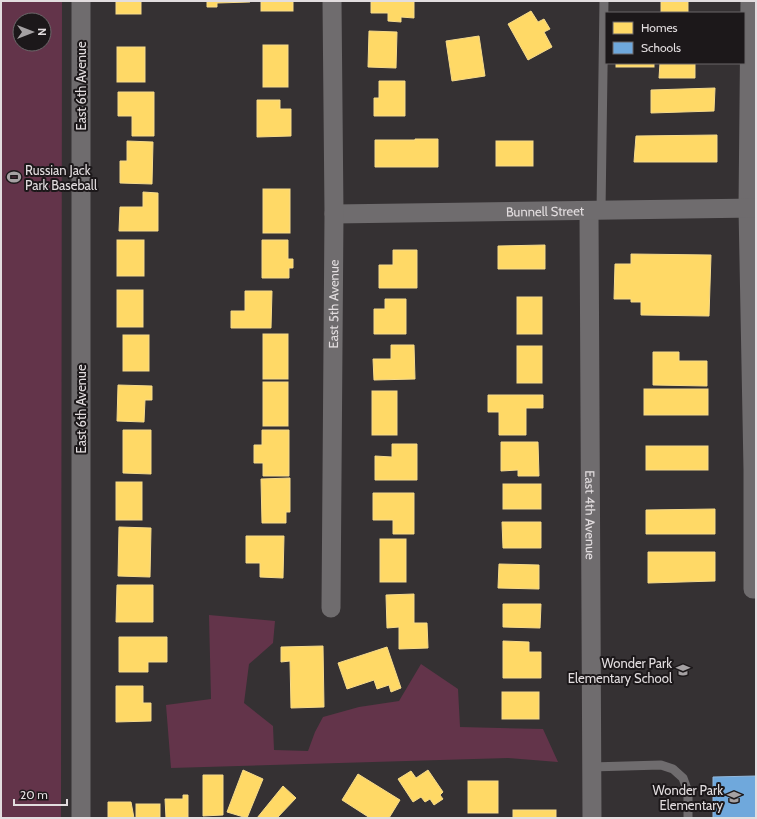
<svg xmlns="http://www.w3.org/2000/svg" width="757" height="819" font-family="Cabin,sans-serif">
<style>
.green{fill:#63344a;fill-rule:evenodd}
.homes{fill:#ffd966;stroke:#f6da8a}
.schools{fill:#6fa8dc;stroke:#92b8dd}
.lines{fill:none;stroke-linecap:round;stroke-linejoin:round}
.lane{stroke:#6f6c6e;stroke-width:9}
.street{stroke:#6f6c6e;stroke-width:19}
.labels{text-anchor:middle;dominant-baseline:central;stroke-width:4;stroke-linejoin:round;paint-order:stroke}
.street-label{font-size:13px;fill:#e2dddf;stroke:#1c181a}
.poi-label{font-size:13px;fill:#e2dddf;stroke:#1c181a;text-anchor:end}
</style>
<rect width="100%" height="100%" fill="#353133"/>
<g class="green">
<path d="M1,1h61l-1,817h-60zM20,20h24v24h-24z"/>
<path d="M209,615l66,6 -2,22 -24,21 -5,39 29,23 1,24 34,1 7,-19 8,-15 36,-10 40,-6 22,-37 37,25 2,38 83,2 15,33 -50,-4 -337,10 -5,-63 45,-6z"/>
</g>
<g class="homes">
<rect x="116" y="1" width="25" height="13"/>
<path d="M207,1h43v1l-33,1v4h-10z"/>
<rect x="261" y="1" width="32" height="10"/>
<path d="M371,1h43v17l-13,-1v5l-13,-1v-8h-17z"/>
<rect x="661" y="1" width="27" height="12"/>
<path d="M531,11l7,11 6,-3 6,10 -6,3 8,15 -24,13 -20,-36z"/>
<path d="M369,31l28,1 -1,36 -28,-1z"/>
<path d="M479,36l6,40 -33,5 -6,-40z"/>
<rect x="263" y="45" width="25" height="42"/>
<rect x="117" y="47" width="28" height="35"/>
<rect x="616" y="63" width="38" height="4"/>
<path d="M660,63h35v15h-36z"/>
<path d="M379,81h26v35h-31v-18h5z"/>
<path d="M715,88l-1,23 -63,2v-23z"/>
<path d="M118,92h36v44h-22v-20h-14z"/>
<path d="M257,100h23v9h11v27l-34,1z"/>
<path d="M717,135v27h-83l2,-26z"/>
<path d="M415,139h23v28h-63v-27h40z"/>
<path d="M127,141l26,1 -1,42 -32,-1v-22h7z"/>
<rect x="496" y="141" width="37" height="25"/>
<rect x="263" y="189" width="27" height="44"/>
<path d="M143,192l15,1v38h-39l1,-24h23z"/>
<rect x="117" y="240" width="27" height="36"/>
<path d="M262,240h26v19h5v9h-4v10h-27z"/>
<path d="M545,245v24h-47v-23z"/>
<path d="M393,250h24v38h-38v-23h14z"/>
<path d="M631,254l80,1 -2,61 -68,-1v-13h-10v-3h-17l1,-35h16z"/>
<rect x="117" y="290" width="26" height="37"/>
<path d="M245,291h27l-1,37h-40v-17h14z"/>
<rect x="517" y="297" width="25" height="37"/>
<path d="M385,299h21v35h-32v-25h11z"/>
<rect x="263" y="334" width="25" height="45"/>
<rect x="123" y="335" width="26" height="36"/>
<path d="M391,345h23l1,34 -41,1 -1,-21h18z"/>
<rect x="517" y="346" width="25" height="37"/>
<path d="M653,352h26v9h28v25l-54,-1z"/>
<rect x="263" y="382" width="25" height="44"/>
<path d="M118,385l34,1v14h-7l-1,22 -27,-1z"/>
<rect x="644" y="389" width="64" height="26"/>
<rect x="372" y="391" width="25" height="44"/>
<path d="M488,395h55v13h-17v27h-27v-23h-11z"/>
<path d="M123,430h28v44l-28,-1z"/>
<path d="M262,430h27v46h-26v-13h-9v-18h8z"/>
<path d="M501,442h37l1,34h-21v-6l-17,1z"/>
<path d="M392,444h25v36h-42v-24l17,1z"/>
<rect x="646" y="446" width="62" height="24"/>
<path d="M290,478v34h-4v11h-24l-1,-44z"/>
<rect x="116" y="482" width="26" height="38"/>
<rect x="503" y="484" width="38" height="25"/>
<path d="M373,493h41v41h-21v-14h-20z"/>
<path d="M715,509v25h-69v-24z"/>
<path d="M502,522h39v26h-38z"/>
<path d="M119,527l32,1 -1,49 -32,-1z"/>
<path d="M246,536h38l-1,42 -23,-1v-14h-14z"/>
<rect x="380" y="539" width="26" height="43"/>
<path d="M648,552h67v29l-67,2z"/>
<path d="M499,564l40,1v24l-41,-1z"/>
<path d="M117,585h36v37h-37z"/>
<path d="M414,594v29h13l1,25 -29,1v-22l-12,1 -1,-33z"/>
<path d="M503,604h38l-1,24 -37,-1z"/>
<path d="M119,637h48v25h-19v10h-29z"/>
<path d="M503,641l26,1v10h12v26h-38z"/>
<path d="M323,646l1,61 -33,1 -1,-47 -9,1v-15z"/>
<path d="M387,647l14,41 -10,4 -2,-7 -12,4 -3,-9 -27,9 -9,-26z"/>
<path d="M116,686h27v17h8v18l-35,1z"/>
<rect x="502" y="692" width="37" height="27"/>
<path d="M243,770l20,9 -16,39 -20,-6z"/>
<path d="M428,770l15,22 -3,3 3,4 -9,6 -4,-6 -5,3 -4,-5 -8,5 -15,-23 13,-8 5,7z"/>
<path d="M358,774l42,26 -11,18h-19l-28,-18z"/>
<path d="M203,775h20v40l-20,1z"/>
<rect x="468" y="781" width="30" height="32"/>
<path d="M283,786l13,12 -19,20h-20z"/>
<path d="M183,795h5v23h-22l-1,-19h18z"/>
<path d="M108,802h23l3,16h-26z"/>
<rect x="136" y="804" width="24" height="14"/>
<rect x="513" y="810" width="43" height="8"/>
</g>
<path class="schools" d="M756,776v42h-43v-41z"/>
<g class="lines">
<g class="lane">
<path d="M601,211l3,-210"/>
<path d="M591,767l70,-2 12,4 10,9 5,14v26"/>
</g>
<g class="street">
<path d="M81,1v817"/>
<path d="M750,1l-2,207 5,261v120"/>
<path id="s1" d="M589,212l3,606"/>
<path id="s2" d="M334,214l422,-6"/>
<path id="s3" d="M331,608l3,-394 -2,-213"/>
</g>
</g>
<defs>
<symbol id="stadium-bare" viewBox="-9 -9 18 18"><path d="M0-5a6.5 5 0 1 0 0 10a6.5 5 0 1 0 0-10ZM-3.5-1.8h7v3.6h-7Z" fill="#a5a1a3" stroke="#1c181a" stroke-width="2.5" paint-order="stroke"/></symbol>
<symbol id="school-bare" viewBox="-9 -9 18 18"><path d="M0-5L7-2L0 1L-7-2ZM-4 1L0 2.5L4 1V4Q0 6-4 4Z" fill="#a5a1a3" stroke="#1c181a" stroke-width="2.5" paint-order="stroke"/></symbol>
</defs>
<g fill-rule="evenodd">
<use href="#stadium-bare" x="4" y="167" width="20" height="20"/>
<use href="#school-bare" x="673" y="660" width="20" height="20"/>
<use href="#school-bare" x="724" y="787" width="20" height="20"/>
</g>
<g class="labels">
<g class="street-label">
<text transform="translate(81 86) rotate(-90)">East 6th Avenue</text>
<text stroke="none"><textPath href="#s2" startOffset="211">Bunnell Street</textPath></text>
<text stroke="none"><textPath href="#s3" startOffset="304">East 5th Avenue</textPath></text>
<text transform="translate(81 409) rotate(-90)">East 6th Avenue</text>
<text stroke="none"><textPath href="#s1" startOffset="303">East 4th Avenue</textPath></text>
</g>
<g class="poi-label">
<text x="25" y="170" text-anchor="start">Russian Jack<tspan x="25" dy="15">Park Baseball</tspan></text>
<text x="672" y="663">Wonder Park<tspan x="672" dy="15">Elementary School</tspan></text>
<text x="723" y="790">Wonder Park<tspan x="723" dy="15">Elementary</tspan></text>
</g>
</g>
<rect width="757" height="819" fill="none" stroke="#e2dddf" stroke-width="4"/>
<rect x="605" y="12" width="140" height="52" fill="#1c181a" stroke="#6b6769"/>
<rect x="613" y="22" width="20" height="12" fill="#ffd966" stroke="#6b6769"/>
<text x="641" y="32" font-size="12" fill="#e2dddf">Homes</text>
<rect x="613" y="42" width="20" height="12" fill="#6fa8dc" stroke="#6b6769"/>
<text x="641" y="52" font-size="12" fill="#e2dddf">Schools</text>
<g transform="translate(32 32) rotate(90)"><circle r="19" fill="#1c181a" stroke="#6b6769"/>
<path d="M0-3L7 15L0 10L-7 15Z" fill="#a5a1a3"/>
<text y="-6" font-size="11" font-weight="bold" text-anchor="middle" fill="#e2dddf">N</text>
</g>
<path d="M14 799v6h53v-6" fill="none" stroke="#e2dddf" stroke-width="2"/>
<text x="20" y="799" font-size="12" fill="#e2dddf" stroke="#1c181a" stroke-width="3" paint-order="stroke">20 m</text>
</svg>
